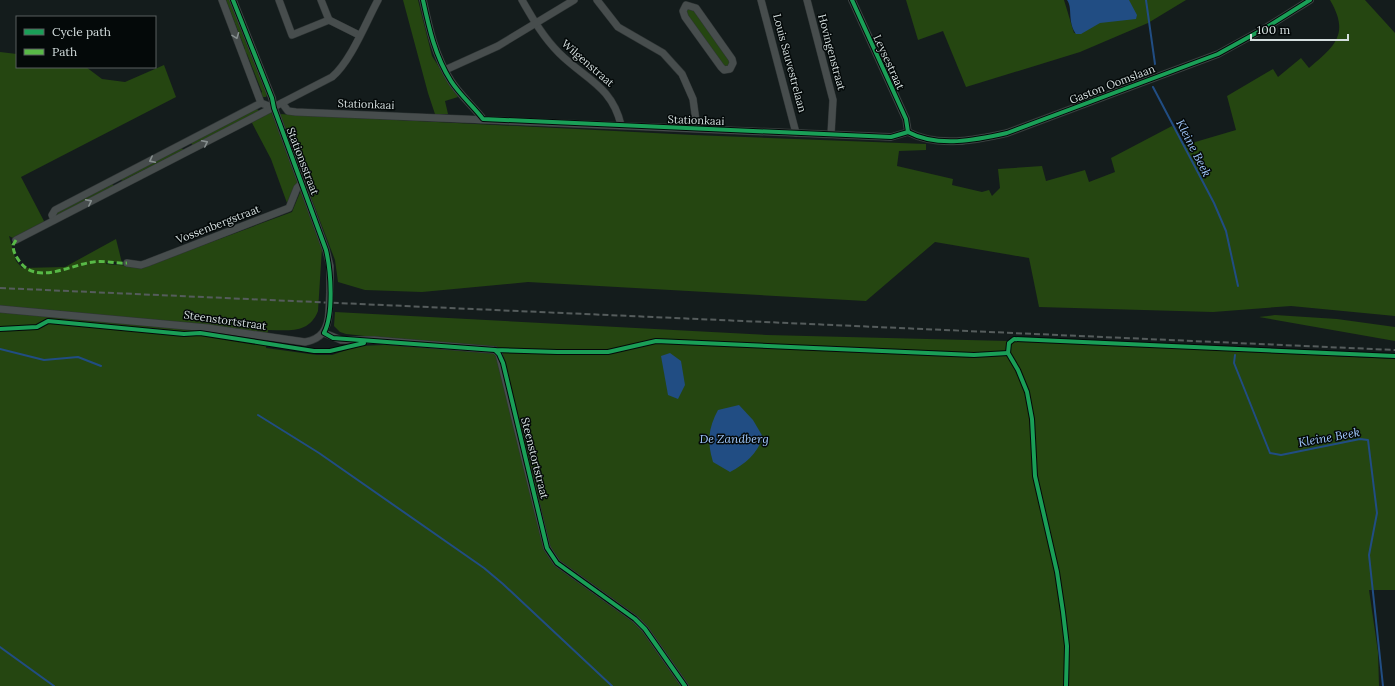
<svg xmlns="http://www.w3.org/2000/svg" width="1395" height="686" font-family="Lora,serif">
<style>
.green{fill:#254611}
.water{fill:#214d83}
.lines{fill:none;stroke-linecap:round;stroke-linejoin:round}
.stream{stroke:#214d83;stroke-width:2}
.street-casing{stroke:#2f3535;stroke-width:8}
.street{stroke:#474d4d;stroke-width:7}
.rail{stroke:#555c5c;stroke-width:2;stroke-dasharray:6 3;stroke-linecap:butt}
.street-bridge-casing{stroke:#2f3535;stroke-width:8;stroke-linecap:butt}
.street-bridge{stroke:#474d4d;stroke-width:7}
.quiet{stroke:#58b947;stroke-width:3;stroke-dasharray:6 3;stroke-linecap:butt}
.cycleway-casing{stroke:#040909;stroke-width:6}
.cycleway{stroke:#1a9f57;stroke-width:4}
.oneway{stroke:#878f8f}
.labels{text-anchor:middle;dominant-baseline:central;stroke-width:3;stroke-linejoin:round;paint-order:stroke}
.street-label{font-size:11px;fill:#d5dfdf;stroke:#040909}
.water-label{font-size:12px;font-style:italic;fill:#a0c7fb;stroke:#040909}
</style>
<rect width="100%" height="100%" fill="#141c1c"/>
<g class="green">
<path d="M226,0h4l18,48 3,2v3l14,37 3,2 -2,5h-3l-3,-3 2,-2 -15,-38 -3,-2 1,-3z"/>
<path d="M403,0h15l14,56 26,41 -13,4 3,13h-13l-7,-21z"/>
<path d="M906,0h158l10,33 5,-2 41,-31h66l-38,23 -68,29 -114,35 -23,-56 -25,9z"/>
<path d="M1330,0h35l30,33v283l-104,-10 -78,6 -174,-5 -10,-49 -94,-16 -69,59 -338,-19 -106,10 -57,-2 -27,-8 -3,-22 -56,-146 414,21 233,9v6l-27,1 -2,15 56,13 -1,6 30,7 7,-2 3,6 8,-8 -2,-19 44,-3 4,15 39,-11 4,12 26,-10 -4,-14 61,-32 13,19 51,-15 -9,-34 46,-27 5,8 23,-19 8,10c26,-22 41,-34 21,-68z"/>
<path d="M689,8h4l37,52 1,4 -6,4 -39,-52v-5z"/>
<path d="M0,52l17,2v13h69l16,12 23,3 39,-17 12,32 -155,80 24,46 -30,16 -6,-3 7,25 6,7 43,-1 51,-28 6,24 -15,-2 -1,3 38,3 148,-55 9,-22 21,58 -4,63c-9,23 -29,19 -50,19l-2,18 51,7h15l26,-9 26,-1v-7l-38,-4 -6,-2 -6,-6 1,-14 432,23 286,7 342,17v231h-26l9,62 1,34h-1379z"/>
<path d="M257,109l2,2 -66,35 -2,-3z"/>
<path d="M269,112l4,2 25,67 -11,22 -16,-44 -20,-38z"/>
<path d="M182,148l1,2 -61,31 -1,-2z"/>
<path d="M113,184l1,3 -57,29 -1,-1v-3z"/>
<path d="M1275,315l62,4 58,8v14l-136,-24z"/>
</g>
<g class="water">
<path d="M1067,0h62l8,15 -1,4 -36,4 -19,11h-5c-9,-13 -3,-26 -9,-34z"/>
<path d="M670,353l11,8 4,24 -7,14 -10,-4 -7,-39z"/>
<path d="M739,405l14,15 10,17c-6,17 -18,27 -33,35l-17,-10c-6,-20 -5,-33 5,-52z"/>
</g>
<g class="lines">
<g class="stream">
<path d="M1146,0l9,64"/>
<path d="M1153,87l61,116 12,28 12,55"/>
<path d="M0,349l44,11 34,-3 23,9"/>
<path d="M1235,355l-1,8 36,90 11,2 79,-16 8,1 9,73 -8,42 14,131"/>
<path d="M258,415l61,38 165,115 19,16 109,102"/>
<path d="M0,647l54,39"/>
</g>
<defs>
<g id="street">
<path d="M222,0l39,103 13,5"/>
<path d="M233,0l39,98 2,10 52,142 4,16v26"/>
<path d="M279,0l13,35 37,-15"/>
<path d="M321,0l8,20 30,15"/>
<path d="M423,0c6,28 12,56 28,81 9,14 22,25 32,38"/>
<path d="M522,0c11,19 21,37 37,53 26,26 53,33 62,72"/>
<path d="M597,0l21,27 45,26 19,21 11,25 4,29"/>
<path d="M761,0l35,133"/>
<path d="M807,0l26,100 -2,34"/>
<path d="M852,0l54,119 2,13"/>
<path d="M686,5l10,3 36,51 1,4 -3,6 -6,1 -3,-3 -36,-50 -2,-6z"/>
<path d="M445,70l53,-24 76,-46"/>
<path d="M282,103l6,8 8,1 595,25 17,-5"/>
<path d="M908,132c30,16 68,8 99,1l211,-79 49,-27 43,-27"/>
<path d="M54,220l-2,-5 3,-5 206,-107"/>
<path d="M16,240l316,-163c19,-16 34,-55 46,-77"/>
<path d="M127,263l14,2 6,-2 142,-55 8,-20 5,-5"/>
<path d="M0,309l208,19 97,14c17,-3 23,-13 24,-30"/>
<path d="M324,333l17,7h33l121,10 4,4 48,194 10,15 78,56 10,10 40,57"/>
</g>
</defs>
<use href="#street" class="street-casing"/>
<use href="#street" class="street"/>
<path class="rail" d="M0,288l1395,62"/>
<defs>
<path id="street-bridge" d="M329,312l1,-20"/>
</defs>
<use href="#street-bridge" class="street-bridge-casing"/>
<use href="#street-bridge" class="street-bridge"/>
<path class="quiet" d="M16,240l-3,5c0,6 3,12 7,17 17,23 50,3 73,0 11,-2 23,2 34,1"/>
<defs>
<g id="cycleway">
<path d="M233,0l39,98 2,10 52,142c5,21 8,64 -2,83l9,5 162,12 62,2h51l48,-11 318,14 34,-2"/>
<path d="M423,0c6,28 12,56 28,81 9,14 22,25 32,38l408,18 17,-5"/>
<path d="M852,0l54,119 2,13"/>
<path d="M908,132c30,16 68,8 99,1l211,-79 49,-27 43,-27"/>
<path d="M0,329l37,-2 11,-6 136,13 16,-1 114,18h16l34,-8"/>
<path d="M495,350l4,4 4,9 44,185 10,15 78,56 10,10 40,57"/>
<path d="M1066,686l1,-40 -4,-34 -6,-40 -22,-96 -3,-57 -5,-27 -9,-22 -10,-17 1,-10 5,-4 381,17"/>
</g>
</defs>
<use href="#cycleway" class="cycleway-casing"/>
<use href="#cycleway" class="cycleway"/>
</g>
<defs><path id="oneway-chevron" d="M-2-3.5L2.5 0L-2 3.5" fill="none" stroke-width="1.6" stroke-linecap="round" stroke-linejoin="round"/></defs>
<g class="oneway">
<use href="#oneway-chevron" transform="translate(236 36) rotate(69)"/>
<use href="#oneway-chevron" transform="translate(205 143) rotate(-27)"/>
<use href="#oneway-chevron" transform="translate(152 160) rotate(153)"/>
<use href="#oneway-chevron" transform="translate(89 202) rotate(-27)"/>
</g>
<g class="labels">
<g class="street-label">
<text transform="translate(832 52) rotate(75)">Hovingenstraat</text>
<text transform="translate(889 62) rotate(65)">Leysestraat</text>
<text transform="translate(588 63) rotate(41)">Wilgenstraat</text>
<text transform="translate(790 63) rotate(75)">Louis Sauvestrelaan</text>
<text transform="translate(1112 84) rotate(-21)">Gaston Oomslaan</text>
<text transform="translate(366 104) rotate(2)">Stationkaai</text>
<text transform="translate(696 120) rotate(2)">Stationkaai</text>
<text transform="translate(303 161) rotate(69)">Stationsstraat</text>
<text transform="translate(218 224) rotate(-21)">Vossenbergstraat</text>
<text transform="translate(225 320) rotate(8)">Steenstortstraat</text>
<text transform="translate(535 458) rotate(76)">Steenstortstraat</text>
</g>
<g class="water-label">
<text transform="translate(1194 148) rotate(63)">Kleine Beek</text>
<text transform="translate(1329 437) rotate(-10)">Kleine Beek</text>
<text x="734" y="438">De Zandberg</text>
</g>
</g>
<rect x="16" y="16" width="140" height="52" fill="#040909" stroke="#585f5f"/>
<rect x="24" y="29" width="20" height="6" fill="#1a9f57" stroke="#585f5f"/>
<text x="52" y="36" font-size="12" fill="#d5dfdf">Cycle path</text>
<rect x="24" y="49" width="20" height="6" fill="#58b947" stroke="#585f5f"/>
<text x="52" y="56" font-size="12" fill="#d5dfdf">Path</text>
<path d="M1251 34v6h97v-6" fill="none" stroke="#d5dfdf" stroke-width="2"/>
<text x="1257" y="34" font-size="12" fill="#d5dfdf" stroke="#040909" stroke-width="3" paint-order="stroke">100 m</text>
</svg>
